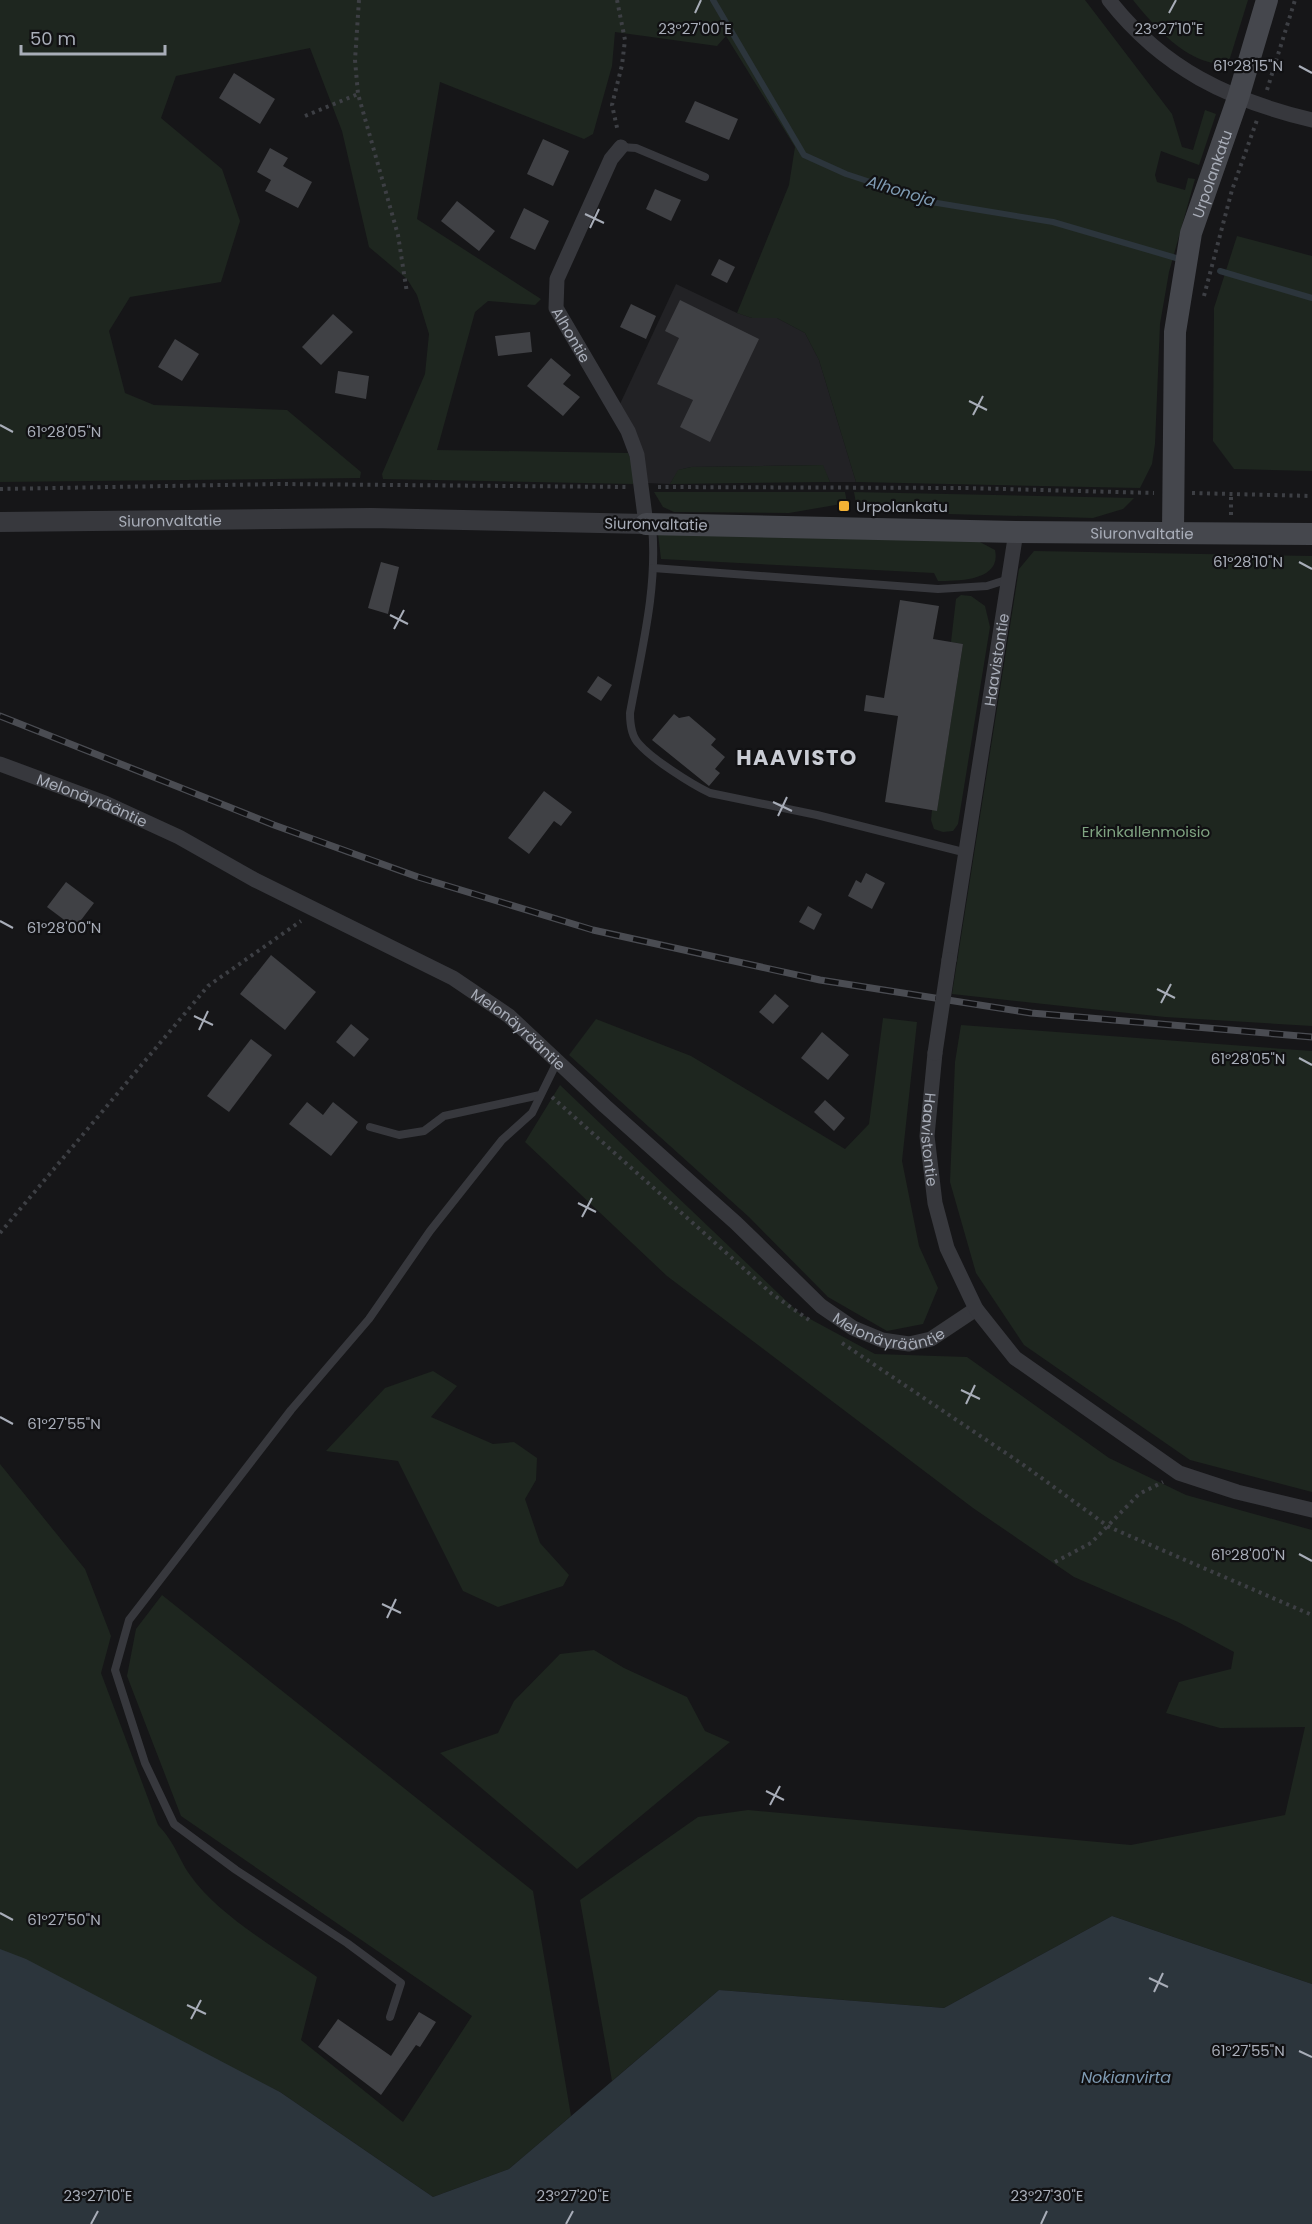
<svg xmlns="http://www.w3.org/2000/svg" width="1312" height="2224" font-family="Poppins,sans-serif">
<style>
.built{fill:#222225}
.green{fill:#1e261f}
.water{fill:#2c353c}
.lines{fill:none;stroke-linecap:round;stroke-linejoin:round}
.stream{stroke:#2c353c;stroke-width:6}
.building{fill:#404145}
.path{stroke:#3d3f44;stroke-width:4;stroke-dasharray:3 4.5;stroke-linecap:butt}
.service{stroke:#37383d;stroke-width:8}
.minor{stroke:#37383d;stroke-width:15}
.tertiary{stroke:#37383d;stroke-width:20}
.secondary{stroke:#45474d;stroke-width:22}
.rail-casing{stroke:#4a4c52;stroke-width:7}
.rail{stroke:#111113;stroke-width:4.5;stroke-dasharray:14;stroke-linecap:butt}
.minor-bridge{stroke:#37383d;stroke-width:15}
.ticks{fill:none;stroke:#a8adb8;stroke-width:2}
.poi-dot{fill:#f2b134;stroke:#111113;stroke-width:2}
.labels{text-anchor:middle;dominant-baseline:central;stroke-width:4.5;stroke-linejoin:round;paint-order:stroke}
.street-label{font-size:15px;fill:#a8adb8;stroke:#111113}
.poi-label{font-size:15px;fill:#a8adb8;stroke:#111113;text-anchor:start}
.park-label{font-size:15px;fill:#7fa381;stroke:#111113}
.water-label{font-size:16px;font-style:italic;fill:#7f9bb3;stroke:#111113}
.district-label{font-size:21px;font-weight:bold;letter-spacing:1.5px;fill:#c9ccd4;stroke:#111113}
.ticks-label{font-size:15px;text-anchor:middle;fill:#a8adb8;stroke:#111113;stroke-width:4.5;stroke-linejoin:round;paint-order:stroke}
</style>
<rect width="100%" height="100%" fill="#161618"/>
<path class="built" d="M676,284l61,29 15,5h25l28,15 14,27 37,122h-26l-8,-17 -131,2 -12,3 -9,14 -23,-1 -27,-79z"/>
<g class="green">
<path d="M0,0h1085l87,114 10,33 11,3 12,-40 11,4 -17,51 -38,-14 -6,24 2,7 28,8 3,-12 7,1 -26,93 -9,52 -5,120 -3,20 -12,24 -284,-6 -37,-122 -14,-27 -28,-15h-25l-15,-5 52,-128 6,-38 -69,-111 -9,10 -102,-14 -3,34 -19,68 -9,5 -144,-57 -23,137 124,80 -6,6 -47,-4 -13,11 -38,138 191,3 6,13 -1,18 -250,-5 -1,-5 43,-100 4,-40 -12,-39 -10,-16 -38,-32 -27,-116 -32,-83 -134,28 -15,42 61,51 18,52 -19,61 -91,15 -21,34 16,62 29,12 133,5 74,62 -1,6 -360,4z"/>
<path d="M1133,0h115l-18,58 -8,6c-36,-1 -68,-38 -89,-64z"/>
<path d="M1237,236l75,20v215l-78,-2 -21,-28 1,-133z"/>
<path d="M823,465l7,17 -160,2 8,-14 13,-3z"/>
<path d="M654,492h191l2,11 -58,10 -115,-1 -11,-5z"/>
<path d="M854,492l280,6 -11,11 -30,9 -144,-4 -93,-11z"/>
<path d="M658,534l320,7 17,9c7,31 -37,31 -57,31l-4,-8 -273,-14z"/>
<path d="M1034,551l278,5v470l-147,-9 -213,-23 67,-425z"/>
<path d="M961,595l10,1 14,10 5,21 -32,197 -5,7 -10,1 -9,-3 -3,-9 1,-10h5l26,-166 -12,-2 5,-43z"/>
<path d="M883,1018l34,4 -15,139 17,85 19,42 -15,36 -36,7 -59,-34 -79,-80 -180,-162 27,-36 95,37 154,93 24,-25z"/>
<path d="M961,1025l351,26v441l-122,-32 -166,-115 -48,-72 -26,-91 5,-120z"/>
<path d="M560,1085l239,228 76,41 92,3 142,101 77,37 126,35v454l-200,-68 -168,92 -225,-18 -107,91 -32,-181 118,-83 50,-7 383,35 154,-30 20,-88 -85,1 -54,-15 13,-31 52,-13 3,-17 -56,-30 -104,-45 -101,-69 -306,-232 -142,-134z"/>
<path d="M433,1371l24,15 -26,31 62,27 21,-2 23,16 -1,22 -11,19 15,44 29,32 -6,11 -65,21 -35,-16 -65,-130 -72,-10 59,-63z"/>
<path d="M0,1464l85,105 26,67 -10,37 57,152c18,19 19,31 32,50 28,40 87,74 127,102l-16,63 102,82 69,-106 -291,-200 -54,-140 9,-47 26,-34 371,296 38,225 -62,53 -76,28 -153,-105 -280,-136z"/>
<path d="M594,1650l30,18 63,29 18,34 25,11 -153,127 -137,-116 58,-20 16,-32 46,-47z"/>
</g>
<path class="water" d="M1112,1916l200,68v240h-1312v-275l26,10 254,133 153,105 76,-28 210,-179 225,18z"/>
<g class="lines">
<g class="stream">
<path d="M713,0l91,155 42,19 85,28 122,20 123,36"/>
<path d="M1220,271l92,27"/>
</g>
</g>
<g class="building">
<path d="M234,73l41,26 -15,25 -41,-26z"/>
<path d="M695,101l43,18 -9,21 -44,-18z"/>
<path d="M543,139l26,12 -16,35 -26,-12z"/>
<path d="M270,148l18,10 -5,8 29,16 -14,26 -33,-17 6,-11 -14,-8z"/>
<path d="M655,189l26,11 -10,21 -25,-12z"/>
<path d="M457,201l38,30 -16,20 -38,-30z"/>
<path d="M524,208l25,13 -14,29 -25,-12z"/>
<path d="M719,259l16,8 -8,16 -16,-8z"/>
<path d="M680,300l79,39 -49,103 -30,-15 13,-27 -36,-16 22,-46 -14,-7z"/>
<path d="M631,304l25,12 -10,23 -26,-12z"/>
<path d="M333,314l20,18 -32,33 -19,-18z"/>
<path d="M530,332l2,20 -34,4 -3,-20z"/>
<path d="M175,339l24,15 -17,27 -24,-14z"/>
<path d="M551,358l20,17 -8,9 17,13 -17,19 -36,-30z"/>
<path d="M338,371l31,5 -3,23 -31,-6z"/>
<path d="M381,562l18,5 -11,47 -20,-6z"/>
<path d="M900,600l39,6 -6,33 30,5 -26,167 -52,-9 13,-86 -34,-5 2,-16 18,3z"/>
<path d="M598,676l14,9 -11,16 -14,-9z"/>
<path d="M674,714l5,4 10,-2 27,23 -5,6 14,12 -10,12 5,4 -11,13 -57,-46z"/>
<path d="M544,791l28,21 -11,14 -7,-5 -25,33 -21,-16z"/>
<path d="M866,873l19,10 -13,26 -24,-13 8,-16 5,3z"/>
<path d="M66,882l28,21 -19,25 -28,-21z"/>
<path d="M808,906l14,8 -8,16 -15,-8z"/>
<path d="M271,955l45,37 -31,38 -45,-36z"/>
<path d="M775,994l14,12 -16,18 -14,-12z"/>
<path d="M351,1024l18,15 -15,18 -18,-15z"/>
<path d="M822,1032l27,23 -21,25 -27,-22z"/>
<path d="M251,1039l21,16 -43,57 -22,-16z"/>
<path d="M825,1100l20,18 -11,13 -20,-19z"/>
<path d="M307,1102l16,13 10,-13 25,20 -27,34 -42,-32z"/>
<path d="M419,2012l17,10 -16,25 -4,-2 -35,50 -63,-48 20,-28 53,37z"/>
</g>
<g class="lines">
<g class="path">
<path d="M359,0l-4,60 3,34 40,141 9,58"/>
<path d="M617,0l8,40 -3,25 -10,40 6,27"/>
<path d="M1267,90l28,-90"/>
<path d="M305,116l53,-22"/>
<path d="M1204,296l28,-106 25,-70"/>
<path d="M658,487l308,1 188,5"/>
<path d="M0,489l279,-5 347,3"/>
<path d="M1192,493l120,3"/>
<path d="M1231,515v-21"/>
<path d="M552,1097l220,197 37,26"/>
<path d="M0,1233l208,-247 93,-65"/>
<path d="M842,1343l183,123 84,61 203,88"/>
<path d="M1055,1562l36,-19 48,-49 24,-12"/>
</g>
<g class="service">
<path d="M621,147l15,1 69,29"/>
<path d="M652,526c6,62 -11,126 -22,187 0,10 1,23 9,31 13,15 52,40 71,49l107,22 150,38"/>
<path d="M653,568l285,21 49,-3 22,-7"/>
<path d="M370,1127l29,8 25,-4 20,-15 96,-21"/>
<path d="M390,2017l11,-34 -54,-40 -111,-73 -62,-46 -29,-61 -30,-93 14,-50 162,-210 78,-91 61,-88 72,-91 30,-27 26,-53"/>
</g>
<g class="minor">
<path d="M1109,0c54,69 120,100 203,120"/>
<path id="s1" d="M621,147l-10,12 -54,120 -1,29 72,123 9,24 9,69"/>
<path id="s2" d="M0,764l105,39 74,34 76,43 198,98 56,38 96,90 131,117 85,83 32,22 29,12 27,4 22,-5 45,-30"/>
<path id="s3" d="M949,960l67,-428"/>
<path id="s4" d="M935,1053l-8,83 8,67 12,45 29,61 39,49 164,115 58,19 75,18"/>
</g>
<path class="tertiary" id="s5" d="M0,522l371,-4 275,6"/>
<g class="secondary">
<path id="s6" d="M646,524l370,8 296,2"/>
<path id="s7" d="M1173,532l2,-200 16,-99 47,-135 29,-98"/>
</g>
<defs>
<path id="rail" d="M0,716l274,109 144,52 175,53 227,50 211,33 281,24"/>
</defs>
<use href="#rail" class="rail-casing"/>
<use href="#rail" class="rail"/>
<path class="minor-bridge" d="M935,1053l14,-93"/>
</g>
<path class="ticks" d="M695,13l6,-13M1169,13l7,-13M1299,66l13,7M585,214l19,9M590,228l9,-19M969,401l18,9M973,415l10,-19M0,425l13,7M1299,562l13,7M390,615l18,9M394,629l10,-19M773,802l19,9M778,816l9,-19M0,921l13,7M1157,989l18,9M1161,1003l10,-19M194,1016l19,9M199,1030l9,-19M1299,1058l13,7M578,1203l18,9M582,1217l10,-19M961,1390l19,9M966,1404l9,-19M0,1417l13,7M1299,1554l13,7M382,1604l19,9M387,1618l9,-19M766,1791l18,9M770,1805l10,-19M0,1913l13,7M1149,1978l19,9M1154,1992l9,-19M187,2005l19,9M191,2019l10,-19M1299,2051l13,6M91,2224l7,-13M566,2224l7,-13M1041,2224l6,-13"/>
<rect class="poi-dot" x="838" y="500" width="12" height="12" rx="3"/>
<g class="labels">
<g class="street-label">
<text stroke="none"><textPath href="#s7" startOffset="363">Urpolankatu</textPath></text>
<text stroke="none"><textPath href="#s1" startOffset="207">Alhontie</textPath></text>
<text stroke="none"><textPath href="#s5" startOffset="170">Siuronvaltatie</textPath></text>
<text transform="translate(656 524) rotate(1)">Siuronvaltatie</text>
<text stroke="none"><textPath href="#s6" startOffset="496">Siuronvaltatie</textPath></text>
<text stroke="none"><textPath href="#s3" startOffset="304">Haavistontie</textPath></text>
<text stroke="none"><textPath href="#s2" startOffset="99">Melonäyrääntie</textPath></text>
<text stroke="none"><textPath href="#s2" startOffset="585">Melonäyrääntie</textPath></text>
<text stroke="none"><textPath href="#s4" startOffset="87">Haavistontie</textPath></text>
<text stroke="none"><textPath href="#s2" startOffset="1071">Melonäyrääntie</textPath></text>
</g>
<g class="poi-label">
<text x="856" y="506">Urpolankatu</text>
</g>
<g class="park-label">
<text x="1146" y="831">Erkinkallenmoisio</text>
</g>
<g class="water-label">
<text transform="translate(901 191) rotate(17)">Alhonoja</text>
<text x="1126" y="2077">Nokianvirta</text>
</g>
<g class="district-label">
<text x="797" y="757">HAAVISTO</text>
</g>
</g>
<g class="ticks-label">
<text x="695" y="34">23°27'00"E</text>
<text x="1169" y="34">23°27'10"E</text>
<text x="1248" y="71">61°28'15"N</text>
<text x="64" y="437">61°28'05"N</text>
<text x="1248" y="567">61°28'10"N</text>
<text x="64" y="933">61°28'00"N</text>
<text x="1248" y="1064">61°28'05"N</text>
<text x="64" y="1429">61°27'55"N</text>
<text x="1248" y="1560">61°28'00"N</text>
<text x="64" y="1925">61°27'50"N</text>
<text x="1248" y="2056">61°27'55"N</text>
<text x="98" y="2201">23°27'10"E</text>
<text x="573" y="2201">23°27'20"E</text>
<text x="1047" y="2201">23°27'30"E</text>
</g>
<path d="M21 45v9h144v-9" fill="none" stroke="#a8adb8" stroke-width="3"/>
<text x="30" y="45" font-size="18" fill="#a8adb8" stroke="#111113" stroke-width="4.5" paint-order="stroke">50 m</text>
</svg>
